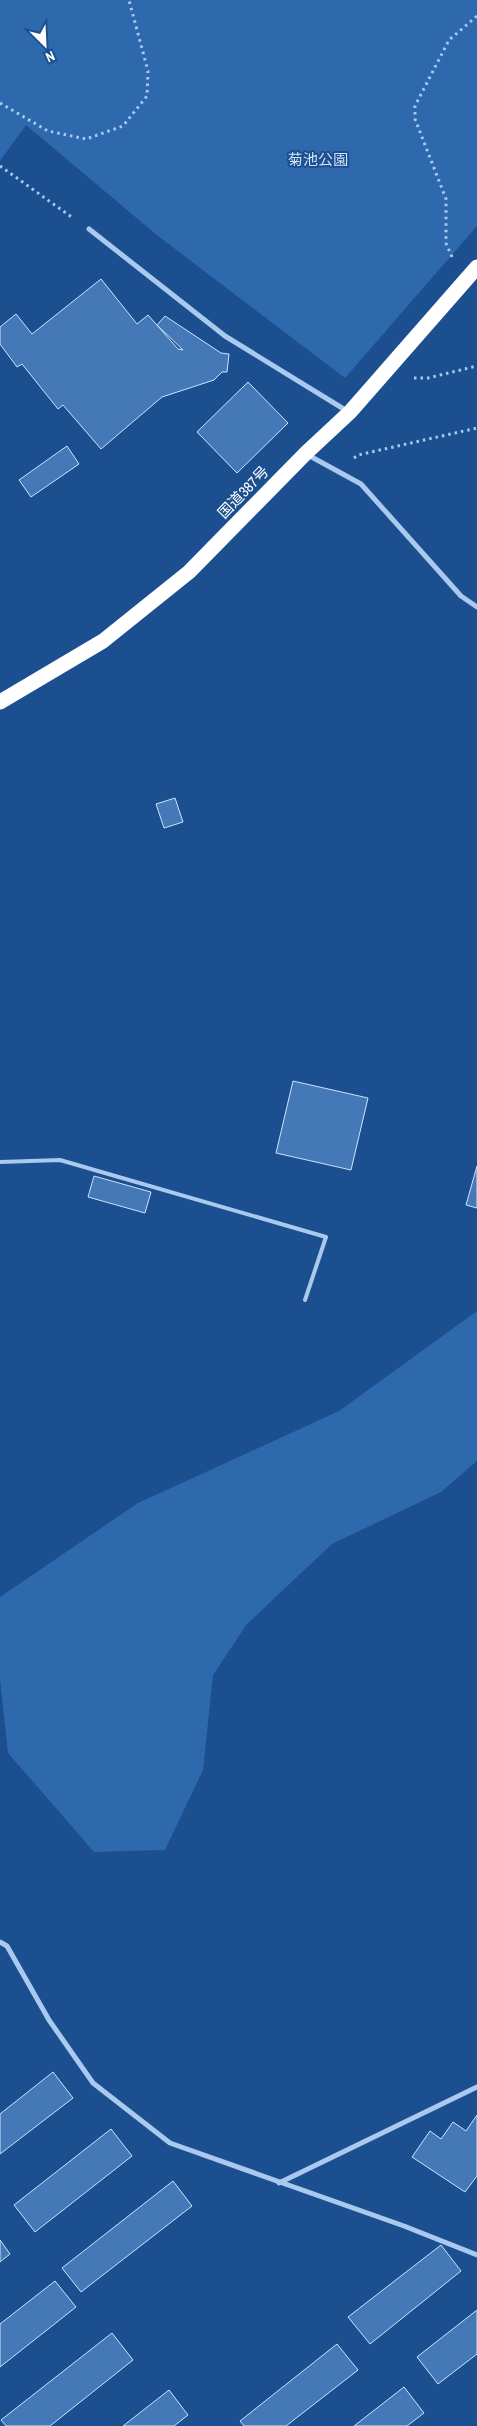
<svg xmlns="http://www.w3.org/2000/svg" width="477" height="2426" font-family="'Archivo Narrow','Noto Sans JP',sans-serif">
<style>
.green{fill:#2e69ad}
.building{fill:#4478b7;stroke:#cfe3fa}
.lines{fill:none;stroke-linecap:round;stroke-linejoin:round}
.path{stroke:#a9c9ee;stroke-width:3;stroke-dasharray:2.5 4;stroke-linecap:butt}
.lane{stroke:#a9c9ee;stroke-width:4}
.street{stroke:#a9c9ee;stroke-width:5}
.highway{stroke:#fff;stroke-width:15}
.labels{text-anchor:middle;dominant-baseline:central;stroke-width:4;stroke-linejoin:round;paint-order:stroke}
.park-label{font-size:15px;fill:#cfe3fa;stroke:#1b4f8f}
.street-label{font-size:15px;fill:#fff;stroke:#1b4f8f}
</style>
<rect width="100%" height="100%" fill="#1b4f8f"/>
<g class="green">
<path d="M0,0h477v226l-132,152 -187,-142 -132,-111 -26,36z"/>
<path d="M477,1311v150l-36,31 -109,52 -85,80 -34,51 -10,95 -38,80 -71,2 -86,-99 -8,-73v-83l138,-94 201,-92z"/>
</g>
<g class="building">
<path d="M101,279l36,45 11,-9 30,34 5,1 -26,-25 8,-9 56,37 8,1 -2,18h-5l-8,8 -52,17 -61,52 -38,-44 -5,4 -36,-45 -5,3 -17,-23v-17l16,-13 16,20z"/>
<path d="M248,382l40,41 -51,50 -40,-41z"/>
<path d="M67,446l12,18 -48,33 -12,-17z"/>
<path d="M175,798l8,24 -19,6 -8,-24z"/>
<path d="M293,1081l75,17 -17,72 -75,-17z"/>
<path d="M477,1166v42l-11,-3z"/>
<path d="M94,1176l57,16 -6,21 -57,-16z"/>
<path d="M53,2072l20,26 -73,56v-40z"/>
<path d="M477,2115v61l-12,16 -53,-35 18,-26 11,8 12,-17 13,9z"/>
<path d="M111,2129l21,27 -97,76 -21,-27z"/>
<path d="M173,2181l19,25 -111,86 -19,-24z"/>
<path d="M0,2240l10,14 -10,8z"/>
<path d="M441,2245l20,26 -91,73 -22,-27z"/>
<path d="M55,2281l21,26 -76,60v-43z"/>
<path d="M477,2310v44l-39,30 -21,-27z"/>
<path d="M112,2333l21,27 -83,66h-44l-5,-6z"/>
<path d="M337,2344l21,26 -72,56h-42l-4,-5z"/>
<path d="M404,2387l20,26 -17,13h-53z"/>
<path d="M169,2390l19,25 -14,11h-51z"/>
</g>
<g class="lines">
<g class="path">
<path d="M0,103l48,28 38,8 37,-13 24,-30 1,-25 -19,-71"/>
<path d="M0,166l73,52"/>
<path d="M452,257l-6,-14v-44l-31,-80v-13l34,-66 28,-24"/>
<path d="M414,378h14l49,-12"/>
<path d="M354,458l4,-3 119,-27"/>
</g>
<path class="lane" d="M0,1162l60,-2 266,77 -21,63"/>
<g class="street">
<path d="M89,229l136,107 122,75"/>
<path d="M308,455l53,29 100,112 16,11"/>
<path d="M0,1942l7,4 42,74 44,63 77,60 234,83 73,29"/>
<path d="M279,2183l198,-96"/>
</g>
<path class="highway" d="M0,702l103,-61 86,-69 117,-119 44,-41 127,-145"/>
</g>
<g class="labels">
<g class="park-label">
<text x="318" y="159">菊池公園</text>
</g>
<g class="street-label">
<text transform="translate(243 492) rotate(-46)">国道387号</text>
</g>
</g>
<g transform="translate(45 45) rotate(156)" stroke="#1b4f8f" stroke-width="4" paint-order="stroke">
<path d="M0-4L9 19L0 12L-9 19Z" fill="#ffffff"/>
<text y="-8" font-size="14" font-weight="bold" text-anchor="middle" fill="#ffffff">N</text>
</g>
</svg>
